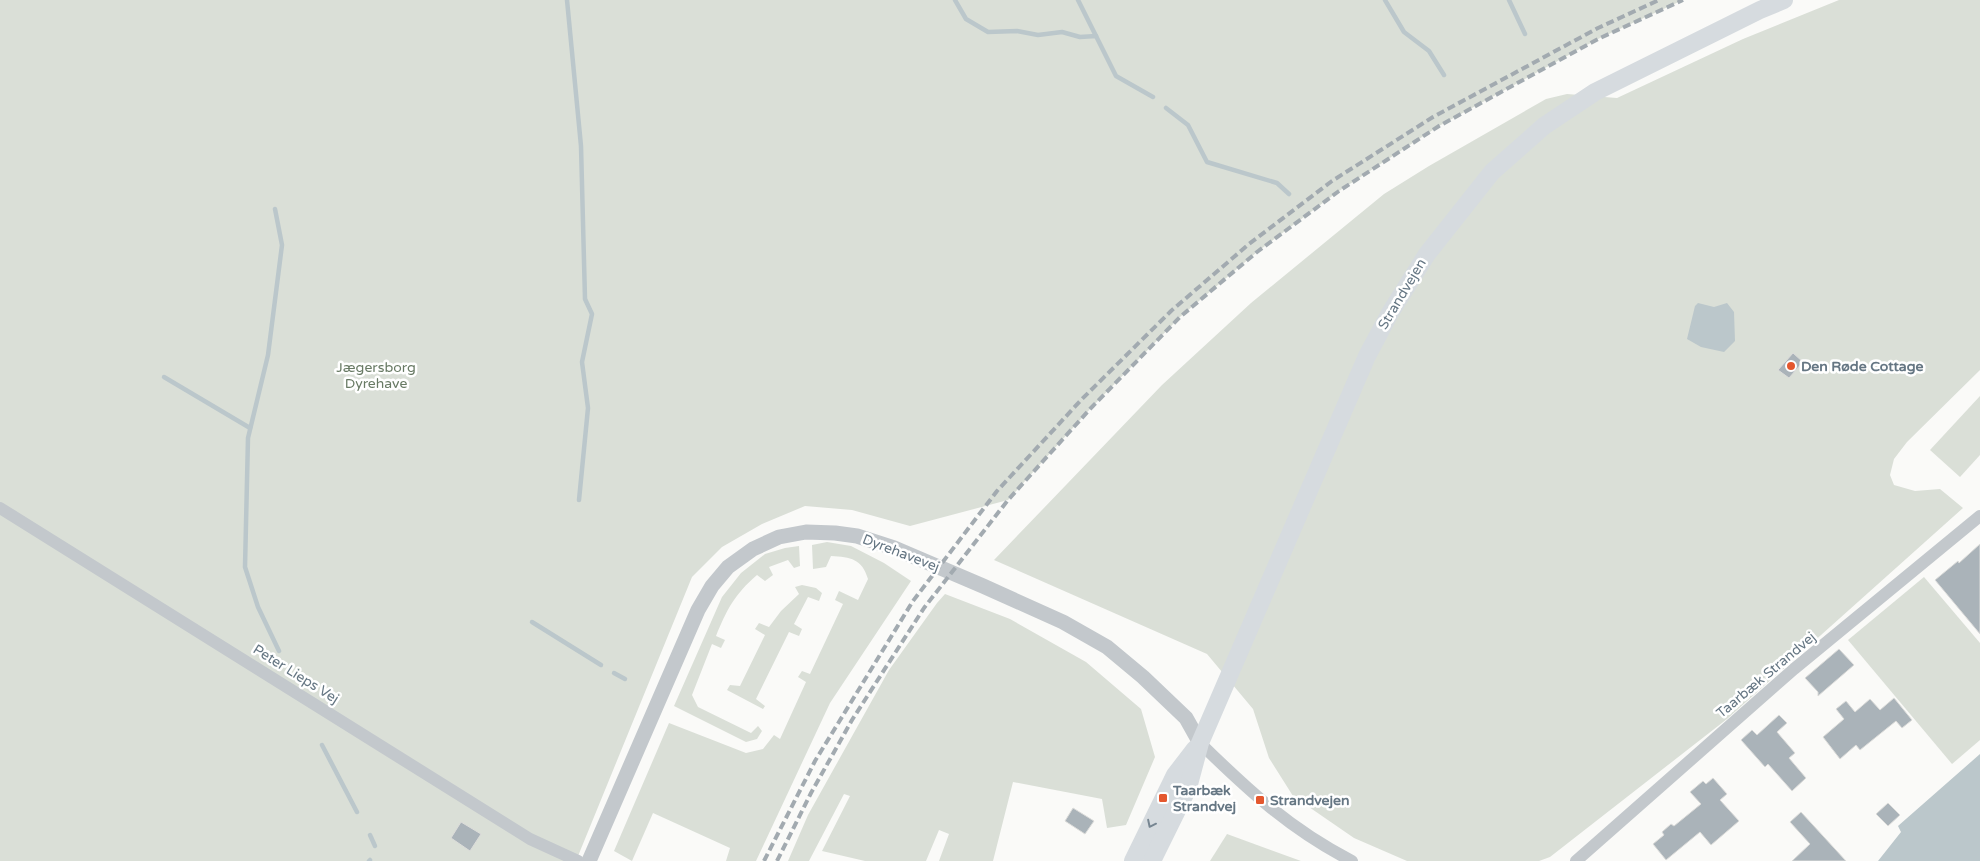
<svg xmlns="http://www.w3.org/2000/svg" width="1980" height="861" font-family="'Varela Round',sans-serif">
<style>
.green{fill:#dadfd7}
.water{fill:#bbc7cb}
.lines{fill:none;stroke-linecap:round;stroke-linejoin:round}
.stream{stroke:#bbc7cb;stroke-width:4.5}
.building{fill:#aab3b9;stroke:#dcdcda}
.minor{stroke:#c3c8cc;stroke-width:12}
.tertiary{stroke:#c3c8cc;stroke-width:15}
.secondary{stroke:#d6dbdf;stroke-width:18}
.rail{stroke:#a2aab0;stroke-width:4;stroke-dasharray:8 4;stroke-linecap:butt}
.oneway{stroke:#768591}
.poi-dot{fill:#e4572e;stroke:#fff;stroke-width:2}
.labels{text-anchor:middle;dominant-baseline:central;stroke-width:5;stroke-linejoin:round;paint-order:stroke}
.street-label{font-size:14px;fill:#657683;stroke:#fff}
.poi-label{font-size:14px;font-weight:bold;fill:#657683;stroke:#fff;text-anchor:start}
.park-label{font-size:14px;fill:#687a64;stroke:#fff}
</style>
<rect width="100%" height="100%" fill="#fafaf8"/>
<g class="green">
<path d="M0,0h1683l-85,39 -159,87 -100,65 -82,61 -77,65 -90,92 -82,91 -98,26 -58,-16 -47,-4 -43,18 -40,23 -30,30 -116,284h-576z"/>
<path d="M1839,0h141v370l-73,72 -13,17 -4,16 4,10 21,6 25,-2 23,19 -236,211 -177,138 -11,4h-132l-53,-23 -61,-42 -24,-38 -16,-49 -46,-55 -213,-94 168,-175 89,-82 133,-109 45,-28 117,-67 21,-5 50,4 126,-59z"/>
<path d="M1980,396v59l-20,22 -30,-27z"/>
<path d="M827,542l24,4 33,17 27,18 -81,122 -74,158h-30l4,-13 -77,-35 -21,48 -18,-10 55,-128 77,30 17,-4 11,-14 6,4 26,-57 -8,-5 4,-6 8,3 33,-70 -8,-4 4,-9 19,9 10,-21c-6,-20 -17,-22 -37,-23l-5,11 -13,2 -1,-24z"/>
<path d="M799,546l1,20 -6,2 -6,-8 -19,7 4,8 -8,6 -8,-6c-22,19 -30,34 -41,61l9,4 -4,8 -9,-4 -20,51 6,12 53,26 7,-7 4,5 -5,8 -11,3 -72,-36 48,-109 19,-24 24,-19 20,-6z"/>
<path d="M1924,577l56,66v97l-28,24 -104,-124z"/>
<path d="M802,585l14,3 6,5 -3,8 -11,-4 -14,27 8,5 -3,7 -10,-4 -33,67 9,7 -2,3 -36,-19 3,-5 10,1 25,-51 -10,-6 4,-6 10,4 12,-16 18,-17 -4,-7z"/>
<path d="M945,594l65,25 76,43 55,47 14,48 -29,68 -19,3 -5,-29 -89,-17 -20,79h-54l10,-27 -10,-4 -13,31h-61l-43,-10 28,-55 -6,-2 -35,67h-21l20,-46 81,-145 48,-67z"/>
<path d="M1227,834l74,27h-91z"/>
</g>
<g class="water">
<path d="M1698,303l16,4 13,-4 7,9 1,29 -11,11 -23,-5 -14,-8 8,-33z"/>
<path d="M1980,754v107h-102l23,-29 -3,-6z"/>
</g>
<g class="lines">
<g class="stream">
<path d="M567,0l14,146 4,153 7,15 -10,48 6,46 -9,92"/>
<path d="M955,0l11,19 22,13 29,-1 21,4 24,-3 18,5 16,-1 20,40 37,21"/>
<path d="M1078,0l18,36"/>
<path d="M1385,0l19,32 25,19 15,24"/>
<path d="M1509,0l16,34"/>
<path d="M1166,108l22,17 19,37 70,21 12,11"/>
<path d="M275,209l7,36 -14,110 -20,83 -3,129 13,40 21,44"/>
<path d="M164,377l86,51"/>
<path d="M532,622l69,43"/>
<path d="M614,673l11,6"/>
<path d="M322,745l35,67"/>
<path d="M370,835l5,11"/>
<path d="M369,861l1,-1"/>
</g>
</g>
<g class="building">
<path d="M1793,353l10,9 -14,16 -11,-8z"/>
<path d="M1980,544v90l-45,-54 23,-19 1,2z"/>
<path d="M1839,649l15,16 -36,31v-4l-13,-14z"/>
<path d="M1894,698l18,22 -10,8 -6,-7 -36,29 -4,-5 -16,14 -17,-22 21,-18 -8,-10 10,-8 9,11 15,-13 10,11z"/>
<path d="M1779,715l8,8 -10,9 18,21 -6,5 17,20 -14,13 -24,-27 -3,3 -24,-27 11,-10 5,5z"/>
<path d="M1713,778l14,16 -7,6 19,21 -28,24 -11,-13 -34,28 -13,-16 11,-9 -2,-3 9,-8 3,2 27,-22 -11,-12 13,-11 3,3z"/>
<path d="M1888,803l12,12 -12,11 -12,-12z"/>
<path d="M1073,808l21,13 -9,13 -20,-13z"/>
<path d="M1801,812l45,49h-54l18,-17 -20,-22z"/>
<path d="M461,822l20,12 -11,17 -19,-13z"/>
</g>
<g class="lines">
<g class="minor">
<path d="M0,508l530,331 48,22"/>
<path d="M1200,743c48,47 91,87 152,118"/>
<path d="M1576,861l218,-192 186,-153"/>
</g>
<path class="tertiary" d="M589,861l109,-251 14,-24 16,-19 25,-18 26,-12 27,-5 29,1 22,3 37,12 89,38 80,36 44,25 36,30 43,41 14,25"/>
<g class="secondary">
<path d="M1133,861l42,-86 20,-26"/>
<path d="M1152,861l36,-73 12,-45 167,-387 23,-43 37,-59 65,-82 52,-46 51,-34 165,-82 24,-10"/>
</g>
<g class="rail">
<path d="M764,861l51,-100 98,-160 84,-110 85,-92 89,-88 78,-67 83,-63 101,-64 165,-89 61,-28"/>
<path d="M777,861l34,-68 41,-73 72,-112 84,-108 82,-91 90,-92 77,-65 82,-61 100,-65 159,-87 85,-39"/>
</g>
</g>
<defs><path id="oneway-chevron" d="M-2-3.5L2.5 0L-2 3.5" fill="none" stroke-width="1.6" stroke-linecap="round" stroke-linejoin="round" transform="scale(1.25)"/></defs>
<use class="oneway" href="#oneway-chevron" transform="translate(1151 824) rotate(116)"/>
<g class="poi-dot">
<circle cx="1791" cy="366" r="5"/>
<rect x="1158" y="793" width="10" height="10" rx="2.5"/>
<rect x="1255" y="795" width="10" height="10" rx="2.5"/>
</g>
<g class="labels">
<g class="street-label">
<text transform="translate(1402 294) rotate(-59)">Strandvejen</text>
<text transform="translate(901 553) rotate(21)">Dyrehavevej</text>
<text transform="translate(296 674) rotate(32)">Peter Lieps Vej</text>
<text transform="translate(1766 675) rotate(-40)">Taarbæk Strandvej</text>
</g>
<g class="poi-label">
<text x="1801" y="366">Den Røde Cottage</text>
<text x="1173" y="790">Taarbæk<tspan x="1173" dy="16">Strandvej</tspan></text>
<text x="1270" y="800">Strandvejen</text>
</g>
<g class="park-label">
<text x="376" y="367">Jægersborg<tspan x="376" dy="16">Dyrehave</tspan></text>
</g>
</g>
</svg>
